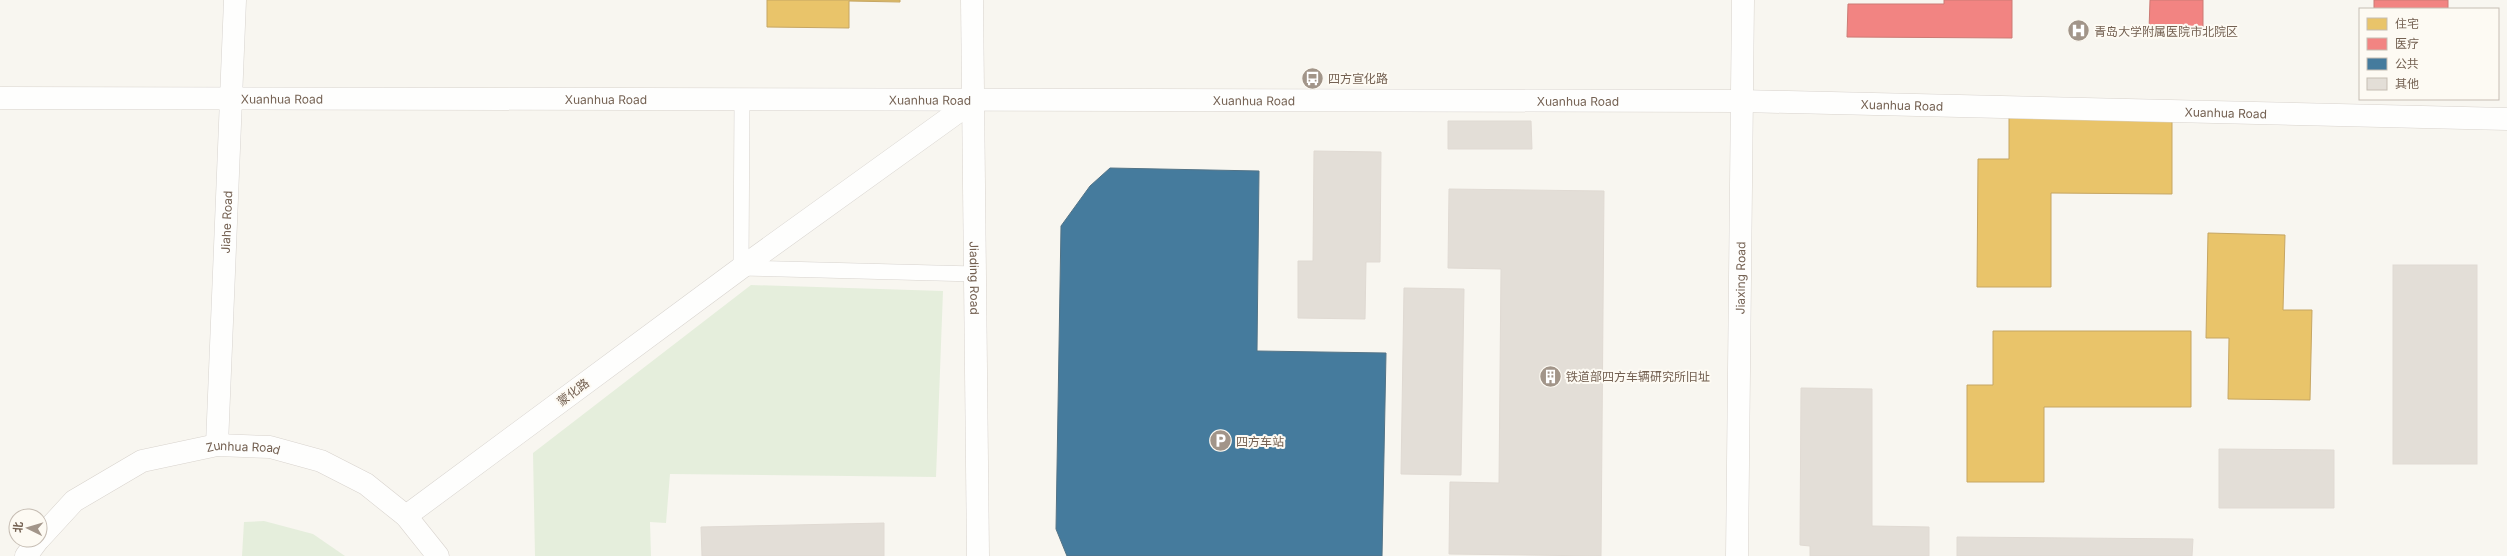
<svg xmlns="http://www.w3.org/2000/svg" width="2507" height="556" font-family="Inter,'Noto Sans SC',sans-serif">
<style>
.green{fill:#e5eedc}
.homes{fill:#e9c46a;stroke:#c6a663}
.health{fill:#f28482;stroke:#cc7a74}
.public{fill:#457b9d;stroke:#537386}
.building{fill:#e3ded7;stroke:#e0dad3}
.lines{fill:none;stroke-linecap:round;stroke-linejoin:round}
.lane-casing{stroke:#d7d3ce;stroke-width:16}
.street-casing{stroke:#d7d3ce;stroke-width:23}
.secondary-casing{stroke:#d8d3cd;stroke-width:23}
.lane{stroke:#fefefd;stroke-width:15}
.street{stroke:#fefefd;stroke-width:22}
.secondary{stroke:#fefefd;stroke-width:22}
.labels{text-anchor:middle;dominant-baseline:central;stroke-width:4;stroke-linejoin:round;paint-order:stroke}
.poi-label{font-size:12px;fill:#746152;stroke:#fdfaf3;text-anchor:start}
.street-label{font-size:12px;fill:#746152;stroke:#fdfaf3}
</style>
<rect width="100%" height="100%" fill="#f8f6f0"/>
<g class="green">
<path d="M751,285l192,6 -7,186 -266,-3 -4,49 -16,-1 1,34h-116l-2,-103z"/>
<path d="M264,521l49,13 32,22h-103l2,-34z"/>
</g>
<g class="homes">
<path d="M767,0h133v2l-51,-1v27l-82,-1z"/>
<path d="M2009,117l163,1v76l-121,-1v94h-74l1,-128h31z"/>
<path d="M2208,233l77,2 -2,75h29l-2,90 -82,-1 1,-61h-23z"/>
<path d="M1993,331h198v76h-147v75h-77v-97h26z"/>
</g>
<g class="health">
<path d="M1944,0h68v38l-165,-1 1,-33h96z"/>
<path d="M2150,0h53v30h-54z"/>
<rect x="2374" y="0" width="74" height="9"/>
</g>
<path class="public" d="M1110,168l149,3 -2,180 129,2 -4,203h-315l-11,-27 5,-303 29,-40z"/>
<g class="building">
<path d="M1448,121h83l1,28h-84z"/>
<path d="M1314,151l67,1 -1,110h-14l-1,57 -67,-1v-57h15z"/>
<path d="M1449,189l155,2 -3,365 -152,-2 1,-72 49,1 2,-214 -53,-1z"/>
<rect x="2393" y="265" width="84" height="199"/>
<path d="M1404,288l60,1 -3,186 -60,-1z"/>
<path d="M1801,388l71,1v137l57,1v29h-119v-10l-10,-1z"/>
<path d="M2219,449l115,1v58h-115z"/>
<path d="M884,523v33h-182l-1,-29z"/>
<path d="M1957,537l236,2 -1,17h-235z"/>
</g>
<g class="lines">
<defs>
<path id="lane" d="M742,100l-1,168 234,6"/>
<g id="street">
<path id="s1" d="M217,445l18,-445"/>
<path d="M406,516l335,-248 232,-167"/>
</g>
<g id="secondary">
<path id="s2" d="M972,0l6,556"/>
<path id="s3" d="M0,98l1742,3 765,18"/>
<path id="s4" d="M40,538l34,-37 68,-40 75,-16 53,2 51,14 45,23 40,32 32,40"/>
<path d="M26,556l12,-16"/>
<path id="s5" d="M1737,556l6,-556"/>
</g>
</defs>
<use href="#lane" class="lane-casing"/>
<use href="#street" class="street-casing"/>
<use href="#secondary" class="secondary-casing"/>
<use href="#lane" class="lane"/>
<use href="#street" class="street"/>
<use href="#secondary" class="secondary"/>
</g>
<defs>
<symbol id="hospital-disc" viewBox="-11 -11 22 22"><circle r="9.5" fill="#a29589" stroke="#fdfaf3"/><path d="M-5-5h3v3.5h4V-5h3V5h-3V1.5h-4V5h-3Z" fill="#fff"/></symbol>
<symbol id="bus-disc" viewBox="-11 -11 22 22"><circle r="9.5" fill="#a29589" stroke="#fdfaf3"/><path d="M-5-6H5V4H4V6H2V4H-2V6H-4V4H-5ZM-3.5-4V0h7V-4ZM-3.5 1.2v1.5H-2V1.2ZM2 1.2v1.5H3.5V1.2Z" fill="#fff"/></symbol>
<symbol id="building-disc" viewBox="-11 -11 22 22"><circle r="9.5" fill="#a29589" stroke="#fdfaf3"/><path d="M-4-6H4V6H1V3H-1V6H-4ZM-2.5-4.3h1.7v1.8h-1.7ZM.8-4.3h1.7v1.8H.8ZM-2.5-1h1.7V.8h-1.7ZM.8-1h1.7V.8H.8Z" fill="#fff"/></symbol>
<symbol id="parking-disc" viewBox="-11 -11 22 22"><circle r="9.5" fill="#a29589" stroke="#fdfaf3"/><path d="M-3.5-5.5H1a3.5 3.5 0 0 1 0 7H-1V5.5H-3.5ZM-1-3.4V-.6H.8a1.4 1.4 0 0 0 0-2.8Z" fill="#fff"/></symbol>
</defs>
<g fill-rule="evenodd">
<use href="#hospital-disc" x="2066" y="18" width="25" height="25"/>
<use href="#bus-disc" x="1300" y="66" width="25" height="25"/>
<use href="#building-disc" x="1538" y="364" width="25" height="25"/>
<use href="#parking-disc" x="1208" y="428" width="25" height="25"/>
</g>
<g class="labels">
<g class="poi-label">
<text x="2094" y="31">青岛大学附属医院市北院区</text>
<text x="1328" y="78">四方宣化路</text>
<text x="1566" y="376">铁道部四方车辆研究所旧址</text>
<text x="1236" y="441">四方车站</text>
</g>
<g class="street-label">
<text stroke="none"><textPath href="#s3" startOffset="282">Xuanhua Road</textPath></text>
<text stroke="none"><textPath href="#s3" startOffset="1254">Xuanhua Road</textPath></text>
<text stroke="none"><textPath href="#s3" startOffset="606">Xuanhua Road</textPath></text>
<text stroke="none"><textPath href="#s3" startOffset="1578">Xuanhua Road</textPath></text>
<text stroke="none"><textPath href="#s3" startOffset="930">Xuanhua Road</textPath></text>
<text stroke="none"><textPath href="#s3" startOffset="1902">Xuanhua Road</textPath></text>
<text stroke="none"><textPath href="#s3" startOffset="2226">Xuanhua Road</textPath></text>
<text stroke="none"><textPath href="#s1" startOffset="223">Jiahe Road</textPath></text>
<text stroke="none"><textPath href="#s2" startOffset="278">Jiading Road</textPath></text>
<text stroke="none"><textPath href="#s5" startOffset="278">Jiaxing Road</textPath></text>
<text transform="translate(573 392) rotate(-37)">蒙化路</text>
<text stroke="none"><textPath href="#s4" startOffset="232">Zunhua Road</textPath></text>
</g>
</g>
<rect x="2359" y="8" width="140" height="92" fill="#fdfaf3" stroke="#c6bdb3"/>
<rect x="2367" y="18" width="20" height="12" fill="#e9c46a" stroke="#c6bdb3"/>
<text x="2395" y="28" font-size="12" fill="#746152">住宅</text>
<rect x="2367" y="38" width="20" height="12" fill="#f28482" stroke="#c6bdb3"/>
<text x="2395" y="48" font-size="12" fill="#746152">医疗</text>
<rect x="2367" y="58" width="20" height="12" fill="#457b9d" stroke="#c6bdb3"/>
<text x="2395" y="68" font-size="12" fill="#746152">公共</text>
<rect x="2367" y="78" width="20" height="12" fill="#e3ded7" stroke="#c6bdb3"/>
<text x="2395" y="88" font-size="12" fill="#746152">其他</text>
<g transform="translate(28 528) rotate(275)"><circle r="19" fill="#fdfaf3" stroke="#c6bdb3"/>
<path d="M0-3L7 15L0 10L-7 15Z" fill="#a29589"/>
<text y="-6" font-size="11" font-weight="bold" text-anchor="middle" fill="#746152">北</text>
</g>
</svg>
